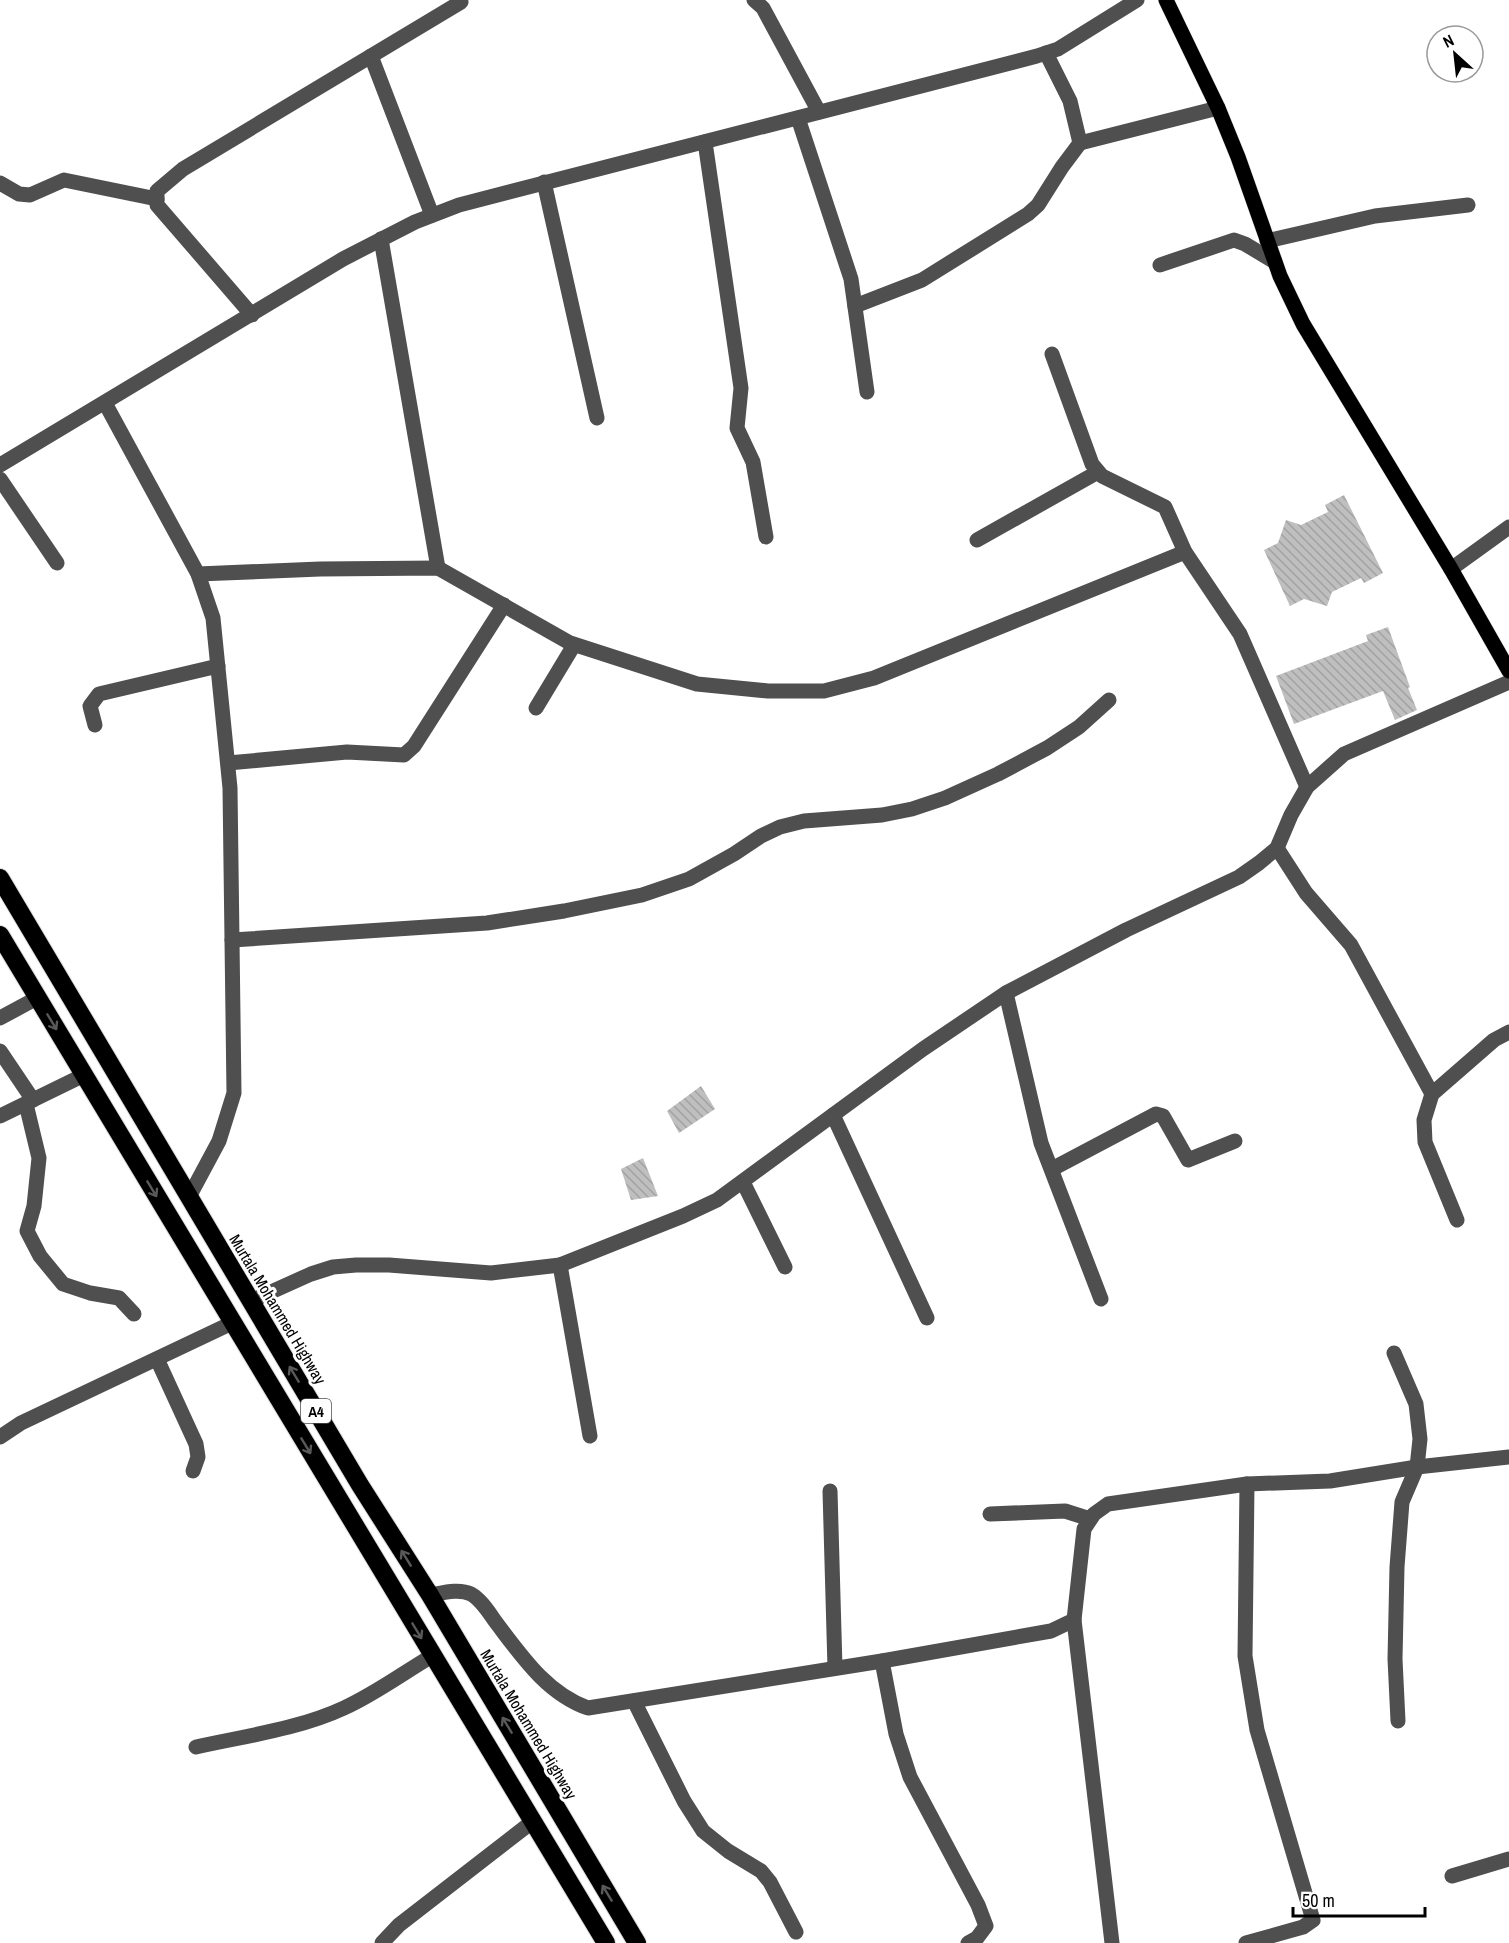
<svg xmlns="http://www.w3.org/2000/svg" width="1509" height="1943" font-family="'Archivo Narrow',sans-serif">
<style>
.building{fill:url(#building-back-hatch)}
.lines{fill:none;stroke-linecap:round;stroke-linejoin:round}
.major-casing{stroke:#dbdbdb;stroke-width:16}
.highway-casing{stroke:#dbdbdb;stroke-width:20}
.minor{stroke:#4f4f4f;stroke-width:15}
.major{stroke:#000;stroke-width:15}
.highway{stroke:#000;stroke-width:18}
.oneway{stroke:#595959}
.labels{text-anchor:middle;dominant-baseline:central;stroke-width:6;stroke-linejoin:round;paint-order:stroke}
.shield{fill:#fff;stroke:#4c4c4c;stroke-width:1.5}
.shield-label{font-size:15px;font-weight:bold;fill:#000}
.street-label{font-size:16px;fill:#000;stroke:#fff}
</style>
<defs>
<pattern id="building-back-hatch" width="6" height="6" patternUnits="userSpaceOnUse" patternTransform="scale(1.5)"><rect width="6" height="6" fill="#bfbfbf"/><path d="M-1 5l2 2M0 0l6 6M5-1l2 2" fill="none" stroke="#a2a2a2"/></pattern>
</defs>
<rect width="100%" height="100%" fill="#fff"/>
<g class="building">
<path d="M1344,495l39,78 -19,10 -3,-5 -29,14 -5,14 -23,-7 -14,7 -26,-56 14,-7 8,-23 15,5 27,-13 -3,-7z"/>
<path d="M1388,627l22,60 -2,1 9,22 -22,10 -12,-29 -89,33 -18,-48 92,-35 -2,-6z"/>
<path d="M701,1086l14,23 -36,24 -12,-22z"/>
<path d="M643,1158l15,38 -27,4 -10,-31z"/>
</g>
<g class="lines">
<defs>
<path id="major" d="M1166,0l52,108 20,49 42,119 23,48 148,245 58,102"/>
<g id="highway">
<path d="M0,878l360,607 70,110 207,348"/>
<path d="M0,935l606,1008"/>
</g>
</defs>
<use href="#major" class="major-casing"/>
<use href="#highway" class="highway-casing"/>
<g class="minor">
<path d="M754,0l9,8 56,104"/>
<path d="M371,56l61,159"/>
<path d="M798,118l53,161 16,113"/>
<path d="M705,142l36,246 -4,40 16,34 13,75"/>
<path d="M1080,143l138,-35"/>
<path d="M544,182l53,236"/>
<path d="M0,183l19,11 11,1 34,-15 93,19"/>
<path d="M381,239l57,329"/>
<path d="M1267,241l108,-25 93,-11"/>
<path d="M1160,265l74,-25 11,4 30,18"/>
<path d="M855,306l67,-26 106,-66 10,-9 24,-38 18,-24 -10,-42 -24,-48"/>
<path d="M252,315l-95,-110v-14l26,-22 278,-167"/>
<path d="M1052,354l40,110 10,12 63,31 20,45 55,82 67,153"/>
<path d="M105,403l93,171 15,44 17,170 4,305 -15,48 -30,56"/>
<path d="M0,465l343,-206 72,-37 44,-17 578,-149 21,-7 79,-49"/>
<path d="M0,479l57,84"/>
<path d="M977,540l121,-68"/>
<path d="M1451,569l58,-42"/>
<path d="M198,574l122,-5 118,-1 132,75 127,41 71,7h56l50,-13 311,-126"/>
<path d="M536,708l38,-63"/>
<path d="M95,725l-5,-19 9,-12 119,-28"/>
<path d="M228,763l119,-11 57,3 10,-9 90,-141"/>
<path d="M1277,848l29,45 45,52 81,149"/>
<path d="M232,940l255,-17 77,-12 78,-16 47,-16 45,-25 27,-18 19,-9 24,-6 78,-6 30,-6 33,-11 53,-24 49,-26 32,-21 30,-27"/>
<path d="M1006,993l35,150 60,156"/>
<path d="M0,1018l37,-20"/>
<path d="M0,1051l33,49"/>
<path d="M26,1104l13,54 -5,48 -7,25 13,25 23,28 27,9 29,5 15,16"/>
<path d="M833,1115l94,203"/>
<path d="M0,1116l84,-41"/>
<path d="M1052,1169l104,-55 7,2 25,44 47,-19"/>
<path d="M743,1182l42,85"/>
<path d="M1457,1220l-32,-78 -1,-22 8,-26 62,-54 15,-8"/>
<path d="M560,1265l30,171"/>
<path d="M251,1301l60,-27 22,-7 23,-2h33l102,8 69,-8 123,-49 34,-16 206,-151 83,-56 120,-63 113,-53 20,-14 18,-15 14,-33 16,-28 37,-33 165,-72"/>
<path d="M1394,1353l22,51 4,35 -3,28 -15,35 -5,65 -2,92 3,62"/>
<path d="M157,1359l39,85 2,13 -5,14"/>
<path d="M0,1437l21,-14 211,-100"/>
<path d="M830,1491l5,177"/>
<path d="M990,1514l75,-3 25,8"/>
<path d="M430,1595c12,-2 29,-7 41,-1 11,6 20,22 27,31 25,33 50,69 90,83l294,-47 169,-30 23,-11 10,-91 10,-15 14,-10 139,-20 83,-3 87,-14 92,-10"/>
<path d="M1074,1620l38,323"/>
<path d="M882,1661l14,73 14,43 68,128 8,21 -9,12 -9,5"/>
<path d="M634,1701l50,100 19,30 25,20 33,20 9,11 26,50"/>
<path d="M196,1747c49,-11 103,-18 148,-39 31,-14 59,-35 88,-52"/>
<path d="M1452,1876l57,-17"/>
<path d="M382,1943l17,-18 133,-103"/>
<path d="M1246,1943l57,-16 10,-7 -56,-190 -12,-74 2,-172"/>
</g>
<use href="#major" class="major"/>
<use href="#highway" class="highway"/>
</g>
<defs><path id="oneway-shaft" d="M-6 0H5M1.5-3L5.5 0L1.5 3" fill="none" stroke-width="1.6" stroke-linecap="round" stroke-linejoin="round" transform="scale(1.5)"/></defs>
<g class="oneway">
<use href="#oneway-shaft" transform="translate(52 1022) rotate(59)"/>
<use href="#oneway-shaft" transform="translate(152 1189) rotate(59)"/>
<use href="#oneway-shaft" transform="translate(294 1374) rotate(-121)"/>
<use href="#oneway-shaft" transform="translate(306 1446) rotate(59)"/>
<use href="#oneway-shaft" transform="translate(406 1558) rotate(-122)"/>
<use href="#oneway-shaft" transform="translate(417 1631) rotate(59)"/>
<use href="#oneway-shaft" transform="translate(507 1725) rotate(-121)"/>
<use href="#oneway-shaft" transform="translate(607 1893) rotate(-121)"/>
</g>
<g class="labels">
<rect class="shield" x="301" y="1399" width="30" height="24" rx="4.5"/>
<g class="shield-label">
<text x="316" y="1411">A4</text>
</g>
<g class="street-label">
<text transform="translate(278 1309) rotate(59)">Murtala Mohammed Highway</text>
<text transform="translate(529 1724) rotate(59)">Murtala Mohammed Highway</text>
</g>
</g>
<g transform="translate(1455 54) rotate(333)"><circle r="28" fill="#ffffff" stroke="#999999" stroke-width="1.5"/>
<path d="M0-4.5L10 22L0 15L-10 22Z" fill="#000000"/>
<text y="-9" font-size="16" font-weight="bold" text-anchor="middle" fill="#000000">N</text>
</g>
<path d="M1293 1907v9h132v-9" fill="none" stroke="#000000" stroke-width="3"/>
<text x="1302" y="1907" font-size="18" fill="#000000" stroke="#ffffff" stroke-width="4.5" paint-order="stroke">50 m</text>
</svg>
